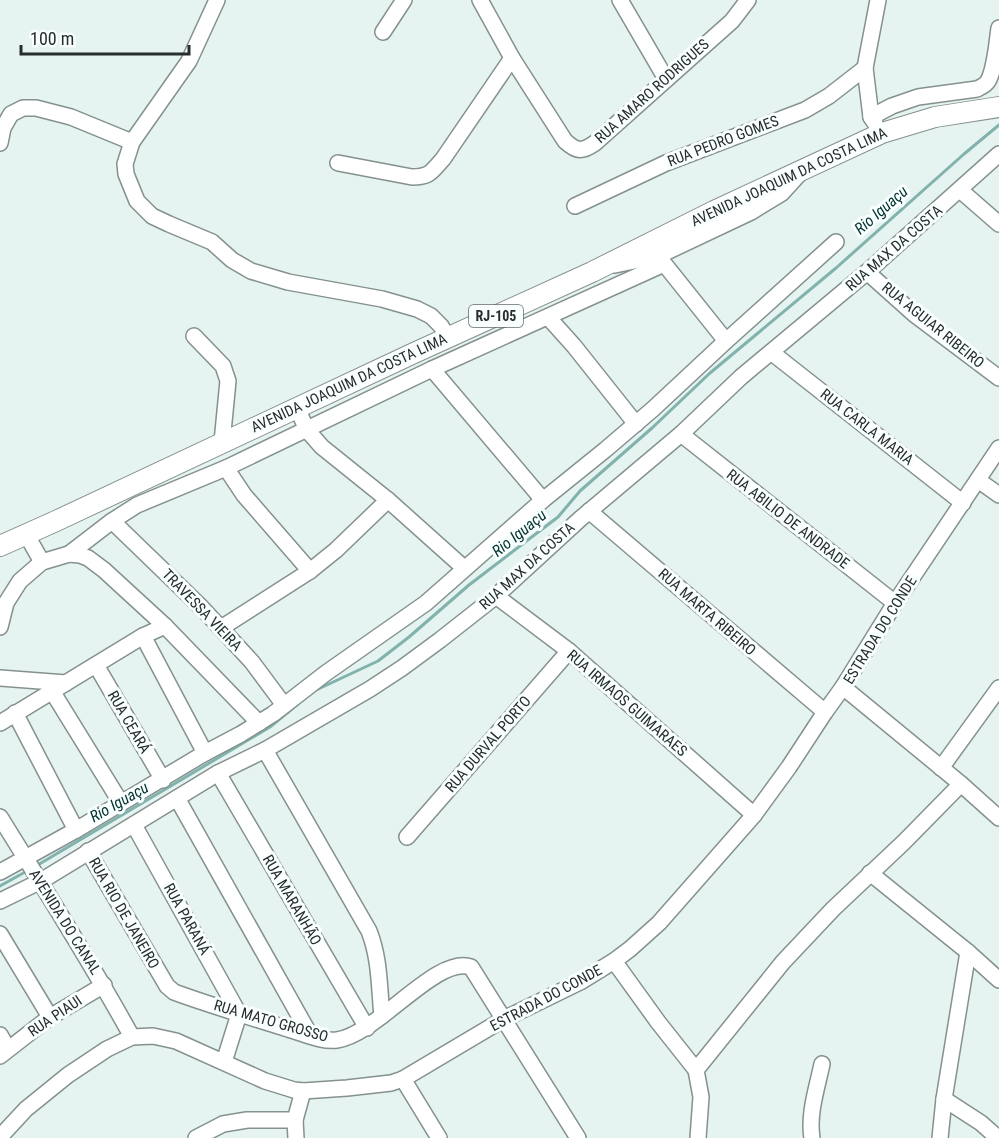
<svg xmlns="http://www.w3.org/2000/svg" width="999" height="1138" font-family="'Roboto Condensed',sans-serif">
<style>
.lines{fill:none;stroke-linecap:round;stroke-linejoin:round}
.stream{stroke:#81b2ab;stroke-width:3}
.minor-casing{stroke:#84918f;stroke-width:18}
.major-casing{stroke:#84918f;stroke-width:22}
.minor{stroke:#fff;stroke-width:15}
.major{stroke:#fff;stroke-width:20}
.labels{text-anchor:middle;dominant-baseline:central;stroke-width:6;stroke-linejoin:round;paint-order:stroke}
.shield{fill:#f9fefe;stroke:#666b6b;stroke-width:1.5}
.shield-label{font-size:14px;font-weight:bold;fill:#272c2c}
.street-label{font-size:15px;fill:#272c2c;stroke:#f9fefe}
.water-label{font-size:16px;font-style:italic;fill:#02332f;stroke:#f9fefe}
</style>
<rect width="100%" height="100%" fill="#e5f3f1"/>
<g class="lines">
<g class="stream">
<path d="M314,691l64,-30 31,-24 60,-52 89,-68 22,-26 72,-63 58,-55 126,-105 128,-114 35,-29"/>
<path d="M36,866l234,-139 28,-23"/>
<path d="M0,886l27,-15"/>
</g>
<defs>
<g id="minor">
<path d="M217,0l-28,61 -57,81 -7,22 1,10 11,27 15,15 17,8 43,18 20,18 19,11 37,11 94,17 35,10 14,7 10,10 7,12"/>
<path d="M480,0l32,58 53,83c12,11 17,11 30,2l137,-122 16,-21"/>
<path d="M620,0l46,79"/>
<path d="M383,32l21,-32"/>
<path d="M871,117l21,-11 26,-9 59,-8c4,-2 9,-4 11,-8 7,-12 9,-39 11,-53"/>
<path d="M875,123l-4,-6 -6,-49 13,-68"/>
<path d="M0,143l3,-15 8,-14 12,-6h13l35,9 61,25"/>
<path d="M338,163l74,14c18,0 19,-5 31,-18l69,-101"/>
<path d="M960,190l39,34"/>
<path d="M575,206l91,-43 139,-53 24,-14 36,-28"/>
<path d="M658,256l68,85"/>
<path d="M615,265l43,-9 93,-44 31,-19 20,-22"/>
<path d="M867,272l47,42 85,64"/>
<path d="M548,317l26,29 62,78"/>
<path d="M194,336l29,30 5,15 -6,61"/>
<path d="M771,352l192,151"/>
<path d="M432,369l111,131"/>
<path d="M297,408l10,22 15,17 66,53 76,68"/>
<path d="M681,434l214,169"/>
<path d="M226,468l18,27 66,76"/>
<path d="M978,480l21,15"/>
<path d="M589,511l236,201"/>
<path d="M112,521l90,87 50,54 32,43"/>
<path d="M26,534l16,28"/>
<path d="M69,554l43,-33 25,-16 89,-37 206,-99 232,-105"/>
<path d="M496,596l73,55 185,164"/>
<path d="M0,627l6,-24 14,-22 22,-19 27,-8 11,1 8,3 16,12 61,56 94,97"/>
<path d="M221,628l89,-57 26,-21 52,-50"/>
<path d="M143,636l62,117"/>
<path d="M96,665l67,115"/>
<path d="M0,678l66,5"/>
<path d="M843,687l118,97 38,34"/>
<path d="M52,691l69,112"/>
<path d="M15,713l61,117"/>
<path d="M0,723l143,-87 22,-10"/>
<path d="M265,750l104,181c11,28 10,56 13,85"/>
<path d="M941,768l58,-80"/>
<path d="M218,773l149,255"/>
<path d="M177,798l133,237"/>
<path d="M0,817c45,73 91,145 132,220"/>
<path d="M134,825l105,189 -15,48"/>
<path d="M407,837l162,-186"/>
<path d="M88,851l79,135 7,6c38,14 76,25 114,37 15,4 33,13 49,11 41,-6 99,-85 134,-73l107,171"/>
<path d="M0,872l76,-42 129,-77 36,-19 32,-20 53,-41 100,-70 117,-103 62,-50 48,-41 73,-68 110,-99"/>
<path d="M870,873l98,79 31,28"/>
<path d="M0,901l41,-20 177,-108 47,-23 105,-61 32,-21 38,-28 56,-44 84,-77 101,-85 60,-57 126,-105 132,-118"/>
<path d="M0,934l50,83"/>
<path d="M614,961l44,61 38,48"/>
<path d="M0,1035l8,14"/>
<path d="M0,1056l50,-39 54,-32"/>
<path d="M403,1079l36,59"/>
<path d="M944,1099l37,24 17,15"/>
<path d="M295,1120l1,18"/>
<path d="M0,1137l26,-28 42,-34 39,-26 25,-12 21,-1 23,5 89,40 29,9 9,1 44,-3 44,-5 12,-4 101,-60 76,-37 34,-21 16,-12 29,-26 95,-108 35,-48 36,-55 18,-25 52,-84 104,-155"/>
<path d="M196,1138l27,-14 24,-4h48l8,-29"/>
<path d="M698,1138l3,-41 -5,-27 87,-108 50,-53 71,-67 57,-58"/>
<path d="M812,1138c-4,-24 5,-50 10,-74"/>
<path d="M940,1138l4,-39 24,-147"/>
</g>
<path id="major" d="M0,546l56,-25 358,-168 178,-81 122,-61 168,-78 53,-16 64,-10"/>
</defs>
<use href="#minor" class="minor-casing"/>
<use href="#major" class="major-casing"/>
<use href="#minor" class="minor"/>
<use href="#major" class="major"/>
</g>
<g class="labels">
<rect class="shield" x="469" y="305" width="54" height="22" rx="4.5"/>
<g class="shield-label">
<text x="496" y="316">RJ-105</text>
</g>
<g class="street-label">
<text transform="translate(652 91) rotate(-42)">RUA AMARO RODRIGUES</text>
<text transform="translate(723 141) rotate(-21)">RUA PEDRO GOMES</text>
<text transform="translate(789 177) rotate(-25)">AVENIDA JOAQUIM DA COSTA LIMA</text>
<text transform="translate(894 248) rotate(-41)">RUA MAX DA COSTA</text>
<text transform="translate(933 325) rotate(39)">RUA AGUIAR RIBEIRO</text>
<text transform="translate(349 383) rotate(-25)">AVENIDA JOAQUIM DA COSTA LIMA</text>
<text transform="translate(867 427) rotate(38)">RUA CARLA MARIA</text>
<text transform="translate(788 519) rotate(38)">RUA ABILIO DE ANDRADE</text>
<text transform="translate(527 566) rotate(-42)">RUA MAX DA COSTA</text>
<text transform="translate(202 610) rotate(46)">TRAVESSA VIEIRA</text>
<text transform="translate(707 612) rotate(41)">RUA MARTA RIBEIRO</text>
<text transform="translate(880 630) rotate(-58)">ESTRADA DO CONDE</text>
<text transform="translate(627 703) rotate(41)">RUA IRMAOS GUIMARAES</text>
<text transform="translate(129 722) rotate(60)">RUA CEARÁ</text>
<text transform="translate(488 744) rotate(-49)">RUA DURVAL PORTO</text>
<text transform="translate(292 900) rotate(60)">RUA MARANHÃO</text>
<text transform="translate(124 913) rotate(60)">RUA RIO DE JANEIRO</text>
<text transform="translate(187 919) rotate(61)">RUA PARANÁ</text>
<text transform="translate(65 922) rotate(58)">AVENIDA DO CANAL</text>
<text transform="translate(546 998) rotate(-28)">ESTRADA DO CONDE</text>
<text transform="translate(55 1016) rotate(-34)">RUA PIAUI</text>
<text transform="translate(271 1021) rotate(16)">RUA MATO GROSSO</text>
</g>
<g class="water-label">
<text transform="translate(881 210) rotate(-41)">Rio Iguaçu</text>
<text transform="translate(519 533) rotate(-39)">Rio Iguaçu</text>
<text transform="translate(119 802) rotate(-30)">Rio Iguaçu</text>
</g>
</g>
<path d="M21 45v9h168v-9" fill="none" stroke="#272c2c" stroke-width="3"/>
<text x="30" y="45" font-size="18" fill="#272c2c" stroke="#f9fefe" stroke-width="4.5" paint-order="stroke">100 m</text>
</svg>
